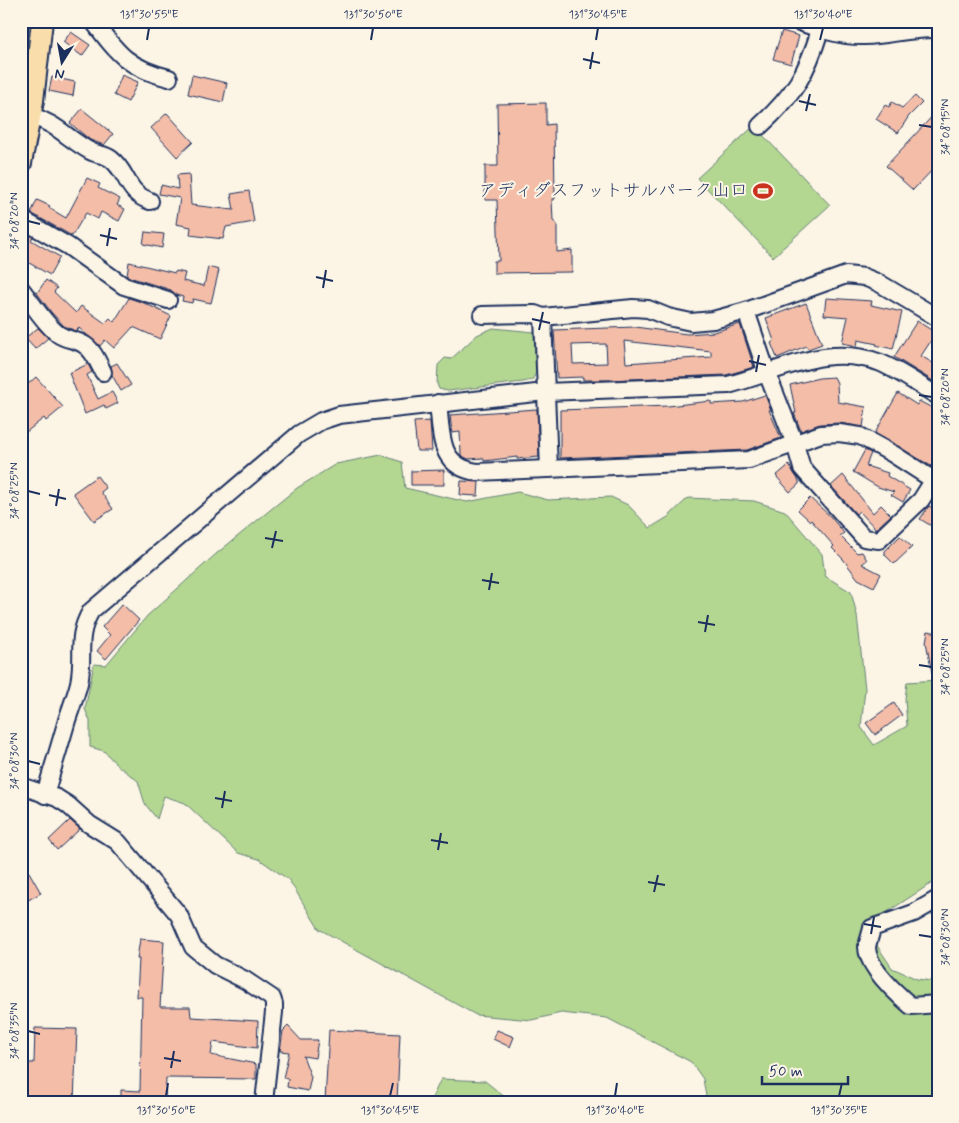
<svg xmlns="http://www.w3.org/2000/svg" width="959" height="1123" font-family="Mynerve,'Klee One',sans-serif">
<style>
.green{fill:#b3d691;stroke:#678278}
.building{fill:#f4bda8;stroke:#1b2f5e;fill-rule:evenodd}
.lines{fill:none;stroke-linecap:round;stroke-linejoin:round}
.minor-casing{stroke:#1b2f5e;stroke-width:20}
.major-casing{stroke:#1b2f5e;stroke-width:24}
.minor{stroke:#fcf5e5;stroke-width:16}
.major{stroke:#f9deab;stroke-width:20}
.ticks{fill:none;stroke:#1b2f5e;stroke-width:2}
.labels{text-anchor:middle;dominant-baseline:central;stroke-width:4;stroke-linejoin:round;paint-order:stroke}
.poi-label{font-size:18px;fill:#1b2f5e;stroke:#fcf5e5;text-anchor:end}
.neatline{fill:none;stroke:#1b2f5e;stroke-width:2}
.ticks-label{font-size:12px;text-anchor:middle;fill:#1b2f5e}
</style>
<rect width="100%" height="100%" fill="#fcf5e5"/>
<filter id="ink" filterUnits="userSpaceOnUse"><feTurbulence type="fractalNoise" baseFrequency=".02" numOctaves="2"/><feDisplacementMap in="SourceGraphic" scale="10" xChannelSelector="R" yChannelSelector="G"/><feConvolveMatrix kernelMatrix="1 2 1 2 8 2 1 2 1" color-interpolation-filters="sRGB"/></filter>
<g filter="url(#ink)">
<g class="green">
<path d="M754,126l76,79 -57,52 -76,-79z"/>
<path d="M493,328l41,4 2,41 -4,7 -9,2 -75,9 -9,-2 -2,-5 1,-19 7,-7 6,1 26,-24z"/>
<path d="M381,455l21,7 3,26 62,14 51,-10 30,8 63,-3 17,8 22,23 18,-11 20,-19 66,3 31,10 37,43 3,22 26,16 6,23 8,74 -4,38 13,18 33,-19 -2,-27 2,-17 31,-2v199l-60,39 -2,26 16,24 25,11 21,3v120h-231l-4,-23 -12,-17 -84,-44 -46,-5 -29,7 -56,-5 -157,-86 -30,-49 -30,-21 -21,-6 -53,-50 -21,-7 -7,23 -12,-15 -7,-23 -21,-16 -13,-14 -14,-4v-26l-5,-12 9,-45 12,1 41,-49 69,-62 81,-66 39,-24z"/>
<path d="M441,1079l44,2 26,21h-81z"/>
</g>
<g class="building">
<path d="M782,31l17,5 -8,28 -18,-5z"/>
<path d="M71,32l19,13 -8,11 -19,-14z"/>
<path d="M122,75l16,7 -10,20 -14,-7z"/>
<path d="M192,75l35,8 -4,19 -35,-8z"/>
<path d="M52,77l23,5 -2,14 -24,-5z"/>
<path d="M915,96l7,7 -13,13 -11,17 -22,-14 9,-14 4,2 3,-5 10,6z"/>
<path d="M546,103v22l8,-1 1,75h-3l1,22 4,3v28l15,-2v22l-78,1v-12h5l-2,-61h-12v-34h13l-1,-62z"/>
<path d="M82,109l31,25 -9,11 -14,-5 -20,-17z"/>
<path d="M938,110v54l-25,26 -27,-24z"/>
<path d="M167,113l26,29 -16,15 -26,-29z"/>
<path d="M189,174l2,31 43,5 -3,-16 18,-3 5,31 -28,5 -3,12 -33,-4 1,-8 -15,-3 4,-26 -21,-4 2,-9 17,4 -1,-14z"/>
<path d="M87,178l13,6 -2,4 22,11 -3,6 8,4 -6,12 -18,-9 -3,7 -12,-6 -14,23 -41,-23 6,-13 13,6 -1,2 17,10z"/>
<path d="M23,231l10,6 -2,3 29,17 -10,18 -26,-15 2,-4 -2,-1 -3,5z"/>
<path d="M145,232l19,2 -2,14 -19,-4z"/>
<path d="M129,262l46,11 1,-2 9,2 -2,8 21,5 4,-19 11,3 -8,33 -18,-4 -1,4 -10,-2 1,-4 -7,-2 -5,-5 -42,-13 -2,-1z"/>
<path d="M46,280l11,8 -3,4 22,21 5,-7 24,17 5,-5 4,4 15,-24 15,5 27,13 -11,23 -27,-12 -19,21 -9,-8 -5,6 -21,-18 -3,3 -12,-5 -13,-14 -14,-19z"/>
<path d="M826,298l46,3 -1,4 31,7 -9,37 -17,-4 1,-1 -19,-4 -1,6 -15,-3 6,-26 -24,-2z"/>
<path d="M806,303l16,41 -14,5 -2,-3 -29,12 -6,-15 3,-2 -8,-23z"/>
<path d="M917,321l19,12 -15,23 17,10v18l-44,-27z"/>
<path d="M740,324l14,43 -10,3 -18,5 -118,5h-25v-3l-26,1 -3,-48 81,-3 52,7 27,-2zM624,341l87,10v6l-85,6zM606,344l1,19 -34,1 -1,-19z"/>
<path d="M38,328l10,10 -13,11 -10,-11z"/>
<path d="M117,363l14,22 -10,6 -9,-16 -1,-9z"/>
<path d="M88,364l4,8 -5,3 11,24 14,-7 6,11 -12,6 -2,-4 -19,9 -16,-41z"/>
<path d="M36,377l27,30 -17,14 -2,-3 -23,18v-46z"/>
<path d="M834,377l3,6 1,19 28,5 -3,20 -23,-4 -20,1 -19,7 -7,-18h2l-6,-28 29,-7z"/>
<path d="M898,393l19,12 2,-4 17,9 -3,5 5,3v45l-7,3 -56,-33z"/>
<path d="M765,395l6,15h-2l12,28 -34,12 -187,8v-48l108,-4 43,-5v3l32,-2z"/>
<path d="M537,409l2,48 -22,2v-2l-33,4v-3l-16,1 -7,-4 -1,-23 -8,1 -2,-18z"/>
<path d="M430,421l2,30h-15l-3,-29z"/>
<path d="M865,450l6,3 -5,13 22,7 -1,3 23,14 -7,12 -12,-7 3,-3 -16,-5 -25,-15z"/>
<path d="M789,465l10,16v3l-9,8 -14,-16z"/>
<path d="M444,470v15h-33v-14z"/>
<path d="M843,475l30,38 8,-8 10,10 -15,14 -17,-18 -3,3 -25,-28z"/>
<path d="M97,476l9,12 -5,4 12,17 -19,12 -21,-28z"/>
<path d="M461,481l18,1 -1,14 -18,-1z"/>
<path d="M810,498l20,18 14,17 -4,3 17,17 5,-1 5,8 -5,4 19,10 -7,13 -16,-8 -15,-20 -11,-11 2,-2 -23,-26 -1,1 -12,-11z"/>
<path d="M929,506l9,5v19l-18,-11z"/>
<path d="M900,536l12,11 -18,17 -9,-9v-4z"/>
<path d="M122,604l17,16 -33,39 -9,-8 13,-16 -8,-8z"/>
<path d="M928,631l10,2v44l-5,1 -7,-36z"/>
<path d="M894,703l8,12 -27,20 -9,-12z"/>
<path d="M70,820l10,9 -23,21 -8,-10z"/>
<path d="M29,872l12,21 -20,11v-28z"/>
<path d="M140,939l24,2 -4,66h30l1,10 67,4 -1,27 -44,-6 -2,13 45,9v15l-90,-1 -1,24h-44v-12l19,1 2,-94h-5l2,-38h-2z"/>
<path d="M288,1026l13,14h17l-3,18 -12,-2 8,21 -3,14 -21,-4 1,-8 -5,-1 6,-26 -9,-1 3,-20z"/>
<path d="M35,1028l42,1 -3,73h-53v-39h13z"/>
<path d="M329,1030l71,4 -3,68h-72z"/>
<path d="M497,1030l17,7 -4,10 -17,-8z"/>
</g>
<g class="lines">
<defs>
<g id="minor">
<path d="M93,21c25,33 35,47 76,57"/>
<path d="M797,21c22,8 45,16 68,15 24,-1 48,-8 73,-7"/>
<path d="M31,116c25,7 37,23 59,35 7,4 15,3 21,8 18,14 14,33 39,42"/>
<path d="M760,126c34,-31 47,-53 60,-96"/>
<path d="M21,219l47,27 56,40 44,14"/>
<path d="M21,289c12,15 22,33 37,45 8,6 17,5 25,10 10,5 15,18 20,28"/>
<path d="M746,311l21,62 28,71 7,24 62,70 15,2 42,-40 17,-27"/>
<path d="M482,315l53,-1 8,3"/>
<path d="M438,403c4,32 0,63 39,69l272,-12 72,-26 18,-1 21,3 33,18 45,29"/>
<path d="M549,469l-6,-152 90,-9 15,1 20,8 23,5 22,-2 33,-9 100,-36 18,2 15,6 59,35"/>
<path d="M21,786l36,12 11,7 21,19 29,18 61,73 14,32 22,18 30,15 27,18 2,6v8l-10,90"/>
<path d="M45,795c7,-25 15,-50 22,-75 4,-12 9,-25 12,-37 6,-28 -4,-45 12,-72l208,-177 22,-13 18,-6 206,-23 183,-7c52,-13 98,-43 153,-22 17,7 41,24 57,33"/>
<path d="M938,899l-24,14 -42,15c-1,6 -4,13 -5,19 0,20 30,47 44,59l27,-2"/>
</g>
<path id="major" d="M21,163l12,-62 9,-80"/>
</defs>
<use href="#minor" class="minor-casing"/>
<use href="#major" class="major-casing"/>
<use href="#minor" class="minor"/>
<use href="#major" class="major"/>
</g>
</g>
<path class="ticks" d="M147,40l2,-12M371,40l2,-12M596,40l2,-12M820,40l3,-12M583,59l17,4M590,69l3,-17M799,101l17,4M806,111l4,-17M919,125l13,2M28,221l12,3M100,235l17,4M107,246l3,-18M316,277l17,4M323,288l3,-18M532,319l18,4M539,330l4,-18M749,361l17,4M756,372l3,-17M919,395l13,2M28,491l12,3M49,495l17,4M56,506l3,-17M265,538l18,3M272,548l4,-17M482,580l17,3M489,590l3,-17M698,622l17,3M705,632l3,-17M919,665l13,2M28,761l12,3M215,798l17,3M222,808l3,-17M431,840l17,3M438,850l3,-17M648,882l17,3M654,892l4,-17M864,924l17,3M871,934l3,-17M919,935l13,2M28,1031l12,3M164,1058l17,3M171,1068l3,-17M166,1096l2,-13M390,1096l3,-13M615,1096l2,-13M839,1096l3,-13"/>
<defs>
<symbol id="stadium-bare" viewBox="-9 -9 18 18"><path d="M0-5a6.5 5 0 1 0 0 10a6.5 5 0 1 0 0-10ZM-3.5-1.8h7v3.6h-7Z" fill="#c8321e" stroke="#fcf5e5" stroke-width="2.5" paint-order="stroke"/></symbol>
</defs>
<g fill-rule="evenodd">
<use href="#stadium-bare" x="749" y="177" width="28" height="28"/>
</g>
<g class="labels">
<g class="poi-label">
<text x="748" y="191">アディダスフットサルパーク山口</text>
</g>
</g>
<rect width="959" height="1123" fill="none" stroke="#fcf5e5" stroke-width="55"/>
<g transform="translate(62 62) rotate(191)" stroke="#fcf5e5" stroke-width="4" paint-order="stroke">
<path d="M0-4L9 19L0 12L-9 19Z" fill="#1b2f5e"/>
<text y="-8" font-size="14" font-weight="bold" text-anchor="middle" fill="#1b2f5e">N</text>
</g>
<path d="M762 1076v8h86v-8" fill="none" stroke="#1b2f5e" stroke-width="2.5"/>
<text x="769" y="1076" font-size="15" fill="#1b2f5e" stroke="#fcf5e5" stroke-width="4" paint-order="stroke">50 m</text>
<rect x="28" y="28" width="904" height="1068" class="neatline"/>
<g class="ticks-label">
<text x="149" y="18">131°30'55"E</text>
<text x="373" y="18">131°30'50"E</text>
<text x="598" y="18">131°30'45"E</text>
<text x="823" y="18">131°30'40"E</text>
<text transform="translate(945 127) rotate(-90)" y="4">34°08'15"N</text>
<text transform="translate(14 221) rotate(-90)" y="4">34°08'20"N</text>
<text transform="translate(945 397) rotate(-90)" y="4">34°08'20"N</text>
<text transform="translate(14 491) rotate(-90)" y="4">34°08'25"N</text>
<text transform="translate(945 667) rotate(-90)" y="4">34°08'25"N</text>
<text transform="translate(14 761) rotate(-90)" y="4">34°08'30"N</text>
<text transform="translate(945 937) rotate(-90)" y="4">34°08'30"N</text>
<text transform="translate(14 1031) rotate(-90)" y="4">34°08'35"N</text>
<text x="166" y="1114">131°30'50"E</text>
<text x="390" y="1114">131°30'45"E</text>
<text x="615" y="1114">131°30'40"E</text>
<text x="839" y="1114">131°30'35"E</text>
</g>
</svg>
